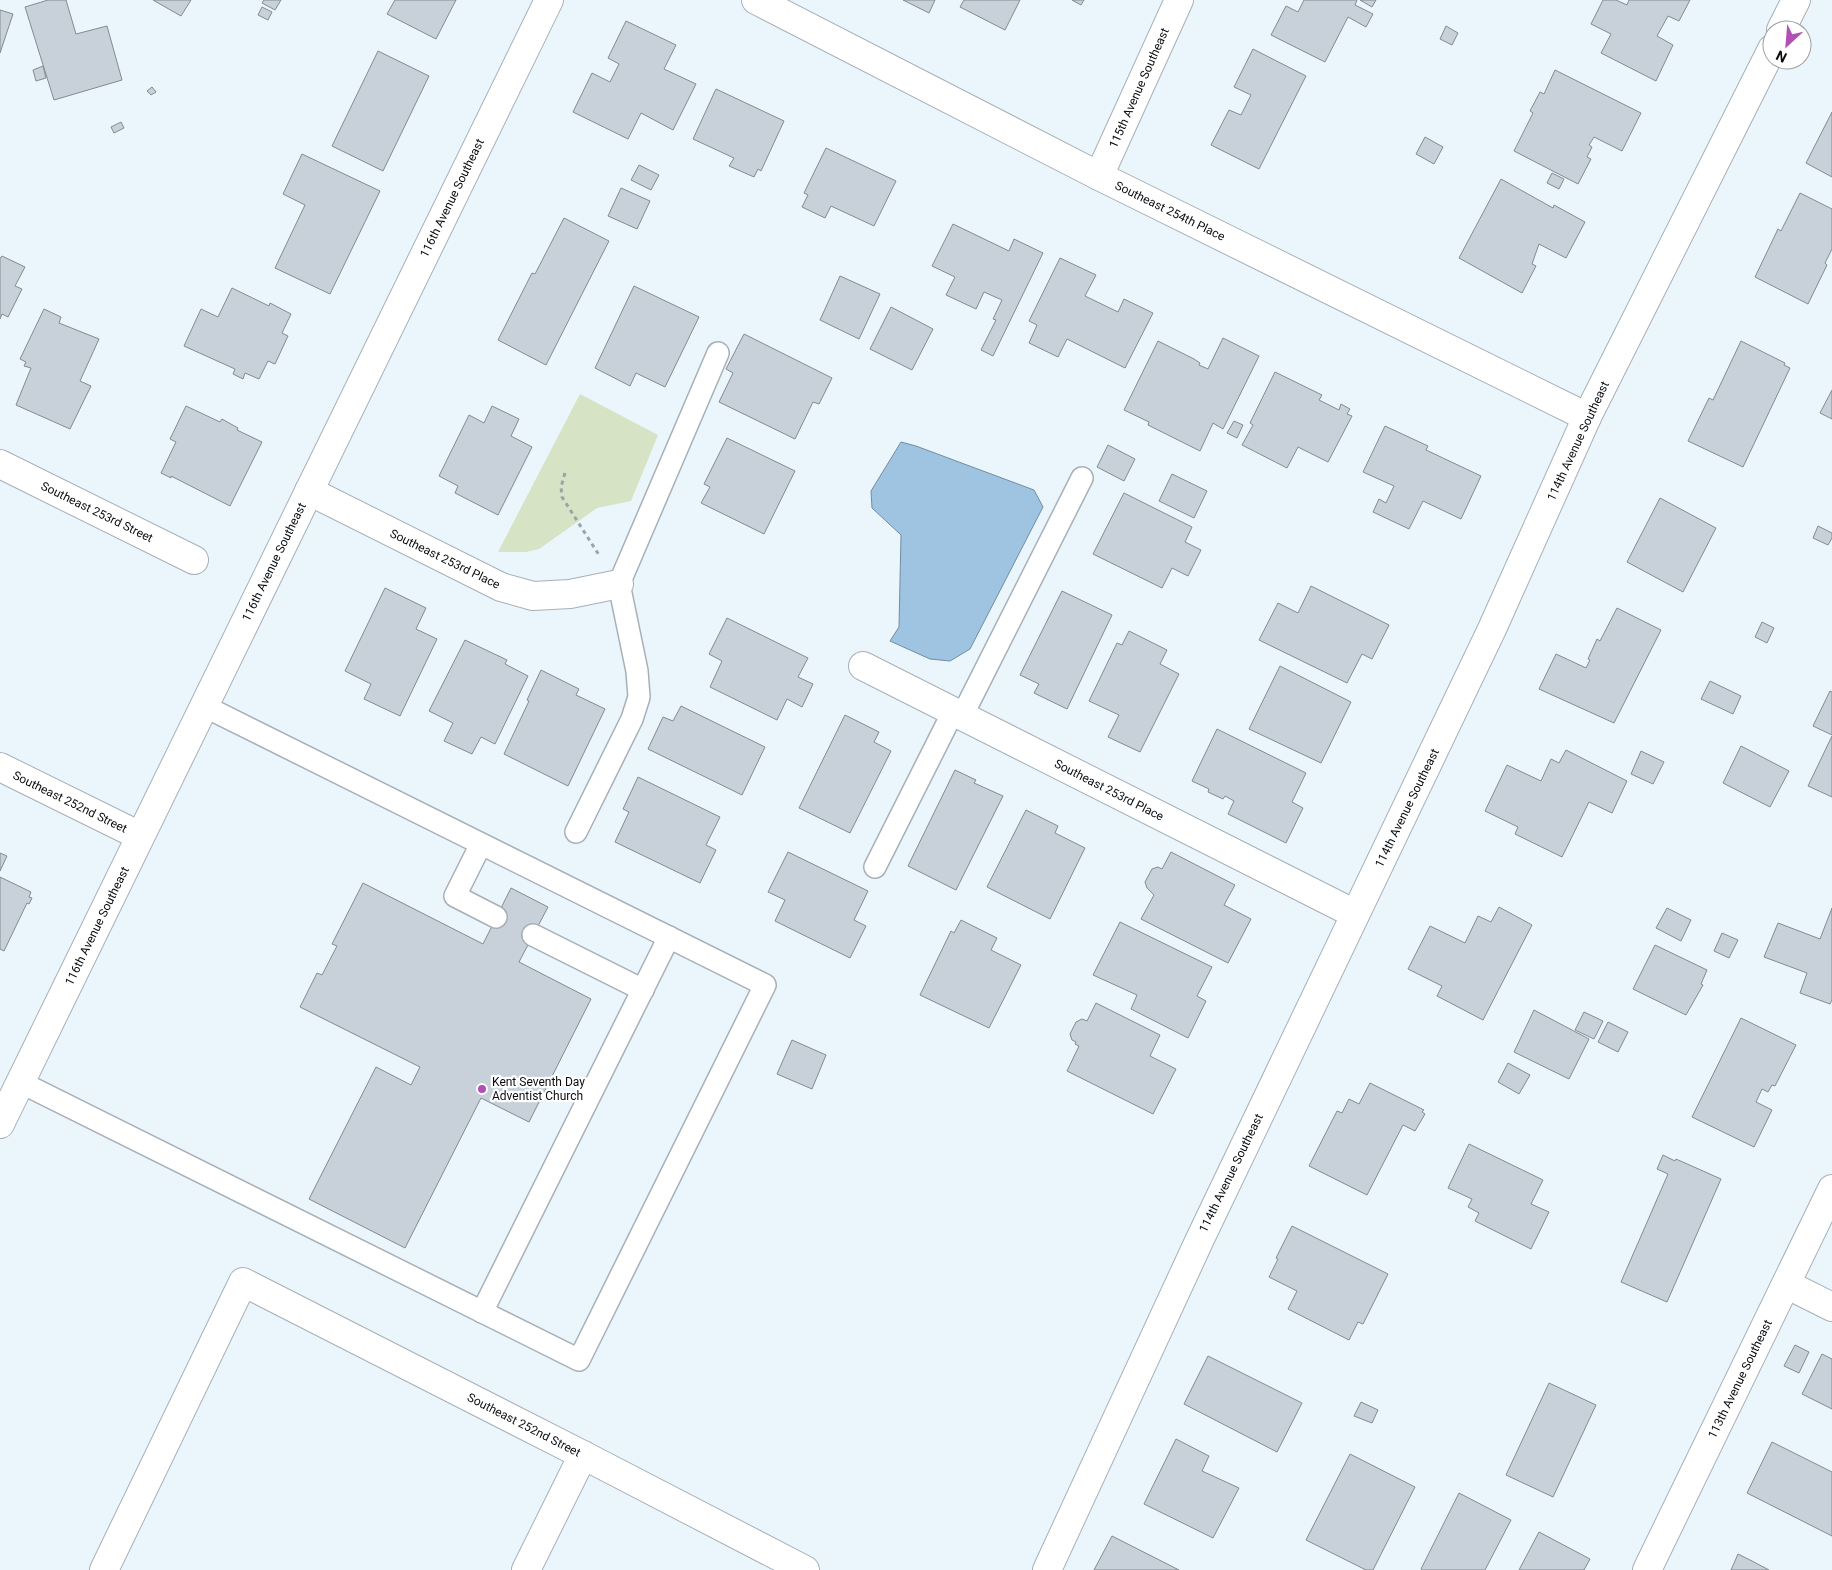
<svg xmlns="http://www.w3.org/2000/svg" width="1832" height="1570" font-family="Roboto,sans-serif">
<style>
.green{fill:#d6e3c4}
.water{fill:#9ec4e1;stroke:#728da2}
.building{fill:#c8d1d9;stroke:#828b92}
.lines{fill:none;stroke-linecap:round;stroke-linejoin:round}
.lane-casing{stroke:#a7b0b8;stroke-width:24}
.street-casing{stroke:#a7b0b8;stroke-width:30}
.secondary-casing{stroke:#a7b0b8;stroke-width:30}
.path{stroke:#9ca3a9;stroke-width:3;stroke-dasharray:4 4;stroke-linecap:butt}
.lane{stroke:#fff;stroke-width:21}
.street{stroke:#fff;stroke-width:28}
.secondary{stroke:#fff;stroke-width:28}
.poi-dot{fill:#b24fb5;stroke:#fff;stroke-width:2}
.labels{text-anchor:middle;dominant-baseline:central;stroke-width:4.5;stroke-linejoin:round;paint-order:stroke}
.street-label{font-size:12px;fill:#0a0d10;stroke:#fff}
.poi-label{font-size:12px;fill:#0a0d10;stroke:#fff;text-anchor:start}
</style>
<rect width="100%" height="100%" fill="#ebf5fc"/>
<path class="green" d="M580,394l78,41 -27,66 -34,7 -58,41 -13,3h-28z"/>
<path class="water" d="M901,442l15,4 118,44 9,17 -73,142 -20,12 -20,-2 -40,-18 9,-14 2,-92 -29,-27 -1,-17z"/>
<g class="building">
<path d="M48,0h18l10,34 31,-8 15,54 -68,20 -29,-93z"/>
<path d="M153,0h38l-10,16z"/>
<path d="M264,0h17l-6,10 -13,-7z"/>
<path d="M395,0h61l-20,39 -49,-25z"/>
<path d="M903,0h32l-6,13z"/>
<path d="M964,0h56l-15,30 -45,-23z"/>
<path d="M1072,0h12l-3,5z"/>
<path d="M1304,0h53l-2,5 18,9 -7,13 -18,-10 -23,45 -54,-27 15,-29 12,6z"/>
<path d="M1360,0h16l-4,7z"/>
<path d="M1603,0h13l11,5 2,-5h61l-11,21 -11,-5 -11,20 16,9 -17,36 -55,-28 10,-19 -20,-10z"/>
<path d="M262,7l10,5 -4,8 -10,-5z"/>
<path d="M0,10l13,4 -13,39z"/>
<path d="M626,21l50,24 -12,24 32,15 -23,46 -32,-17 -13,26 -55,-27 19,-39 18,9 9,-18 -11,-6z"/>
<path d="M1446,26l12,7 -6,12 -12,-6z"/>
<path d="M1253,49l53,27 -47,93 -48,-24 18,-35 12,5 10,-20 -17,-8z"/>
<path d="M378,51l51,25 -46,95 -51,-25z"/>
<path d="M43,66l3,12 -10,3 -3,-11z"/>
<path d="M1555,70l86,43 -19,38 -28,-14 -5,8 3,2 -5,10 4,2 -13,25 -64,-33 19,-38 -3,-2 10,-19 4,2z"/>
<path d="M152,87l4,5 -5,3 -4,-4z"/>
<path d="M716,89l68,32 -23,50 -3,-2 -4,8 -25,-11 5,-8 -41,-19z"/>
<path d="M1832,112v65l-26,-14z"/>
<path d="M121,122l3,6 -10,5 -3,-6z"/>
<path d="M1425,137l18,10 -9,17 -18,-10z"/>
<path d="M826,148l70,33 -22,45 -43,-20 -6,12 -23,-11 6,-12 -4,-2z"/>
<path d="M302,154l78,37 -50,103 -55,-26 30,-63 -22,-11z"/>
<path d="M639,165l20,10 -8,15 -20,-10z"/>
<path d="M1552,173l12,6 -5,10 -12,-6z"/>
<path d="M1501,179l52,29 1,-3 31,17 -19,36 -27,-14 -7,20 4,2 -14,27 -63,-35z"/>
<path d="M621,188l29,13 -13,28 -29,-13z"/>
<path d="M1800,193l32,16v40l-7,14 2,2 -19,39 -53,-27 23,-48 3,2z"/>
<path d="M564,218l45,23 -63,124 -48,-25 34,-67 3,1z"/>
<path d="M953,224l56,27 5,-12 29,14 -50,103 -12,-6 15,-30 -3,-1 9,-19 -18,-8 -8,17 -30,-14 9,-18 -23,-11z"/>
<path d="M2,256l23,11 -10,19 7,3 -14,28 -6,-3 -2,5v-61z"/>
<path d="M1060,258l36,17 -11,21 33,16 6,-13 29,14 -28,55 -58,-29 -9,18 -29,-14 8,-18 -8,-4z"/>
<path d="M840,276l40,18 -21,45 -39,-19z"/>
<path d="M634,286l65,31 -34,70 -29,-14 -6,13 -35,-18z"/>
<path d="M232,288l37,18 1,-3 21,11 -9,19 6,3 -13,28 -7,-3 -9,18 -14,-6 -2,6 -10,-5 2,-5 -51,-23 17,-37 17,8z"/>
<path d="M891,307l42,22 -21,41 -42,-21z"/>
<path d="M44,309l17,8 -2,6 40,16 -19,42 11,5 -21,43 -54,-24 15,-37 -7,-2 2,-4 -6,-3z"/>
<path d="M744,334l88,44 -13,26 -6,-2 -18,37 -76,-37 14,-29 -7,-4z"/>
<path d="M1223,338l36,18 -36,73 -10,-6 -13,28 -52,-26 1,-3 -25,-12 34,-69 36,18 6,4 -1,2 9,4z"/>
<path d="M1741,341l44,22 -1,2 6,3 -47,99 -55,-26 21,-43 4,2z"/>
<path d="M1275,372l47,23 -3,5 20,10 2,-6 9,5 -3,5 5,2 -24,46 -30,-15 -11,21 -45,-23 11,-20 -3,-2z"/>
<path d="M1832,390v29l-12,-6z"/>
<path d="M186,406l34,16 2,-3 16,9 -1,2 25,12 -32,64 -59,-30v2l-10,-5 15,-31 -6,-3z"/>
<path d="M492,406l27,13 -8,17 21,11 -34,68 -43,-22 3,-7 -19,-10 30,-61 15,8z"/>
<path d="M1234,421l9,4 -6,13 -10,-5z"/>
<path d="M1385,426l43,20 -2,4 55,26 -20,43 -38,-18 -14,28 -36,-17 6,-13 7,4 8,-17 -31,-14z"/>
<path d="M727,438l68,33 -31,63 -63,-31 9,-16 -6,-3z"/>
<path d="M1108,445l27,14 -11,22 -27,-14z"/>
<path d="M1172,474l35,17 -13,27 -35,-17z"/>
<path d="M1124,493l68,34 -7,15 16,8 -13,26 -16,-8 -10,20 -69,-34z"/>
<path d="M1660,498l56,30 -33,64 -56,-30z"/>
<path d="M1818,526l14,7v5l-4,7 -15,-7z"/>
<path d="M1311,586l78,39 -17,34 -10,-5 -15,29 -88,-43 19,-37 20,10z"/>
<path d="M385,588l41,20 -10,21 21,10 -37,77 -36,-17 7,-15 -26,-13z"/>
<path d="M1062,591l50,24 -45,94 -33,-16 5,-9 -19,-9z"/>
<path d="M1617,608l44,22 -47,93 -75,-34 17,-35 30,14 4,-8 -2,-1 9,-20 3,2z"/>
<path d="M727,618l81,40 -10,19 15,7 -11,23 -15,-8 -10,21 -67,-33 12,-26 -13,-7z"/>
<path d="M1762,622l12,6 -7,15 -12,-6z"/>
<path d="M1129,631l38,19 -7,14 19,10 -39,78 -32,-15 11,-22 -30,-14 28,-58 5,2z"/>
<path d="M465,640l42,20 -2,4 23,12 -33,68 -14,-7 -9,17 -28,-13 9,-18 -24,-12z"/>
<path d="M1280,666l71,36 -30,61 -72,-34z"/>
<path d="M541,670l38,19 -3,6 29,14 -37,77 -64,-32 25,-53 -2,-1z"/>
<path d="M1710,681l31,15 -8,18 -32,-15z"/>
<path d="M1830,691l2,1v43l-19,-9z"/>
<path d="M681,706l84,41 -23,48 -94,-46 15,-32 10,4z"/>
<path d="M845,715l34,17 -5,10 17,9 -41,82 -51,-25z"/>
<path d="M1217,729l89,44 -14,29 11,6 -17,35 -58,-29 6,-13 -9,-5 -2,3 -15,-7 1,-3 -17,-8z"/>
<path d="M1832,736v61l-24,-11z"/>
<path d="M1741,746l48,25 -19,36 -47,-24z"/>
<path d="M1566,750l61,31 -15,32 -23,-11 -27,55 -47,-23 3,-7 -33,-16 22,-46 34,16 10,-22 8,4z"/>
<path d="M1641,751l23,11 -11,22 -22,-10z"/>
<path d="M955,770l21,10 -2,3 29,13 -47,94 -48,-24z"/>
<path d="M638,777l82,40 -14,28 10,5 -16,33 -85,-41 14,-30 -6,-3z"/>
<path d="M1026,810l32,16 -3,7 30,15 -35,71 -63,-32z"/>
<path d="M788,852l80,39 -14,29 12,6 -16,32 -75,-37 10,-21 -17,-8z"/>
<path d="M1171,852l64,33 -11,20 27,14 -23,44 -87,-44 13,-24 -7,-7 -2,-6 7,-13 6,-2 4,2z"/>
<path d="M0,853l7,3 -7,15z"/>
<path d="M0,877l31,15 -2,5 3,1 -3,6 -2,-1 -23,48 -4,-2z"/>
<path d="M363,883l120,61 28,-56 37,19 -29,55 72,37 -62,123 -48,-24 -76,150 -96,-49 67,-132 35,18 9,-18 -120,-60 17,-34 5,2 15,-29 -5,-2z"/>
<path d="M1499,907l33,18 -49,95 -46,-24 5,-10 -34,-17 22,-43 35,17 13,-27 13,6z"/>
<path d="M1667,908l24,12 -10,21 -25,-13z"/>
<path d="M1832,908v92l-2,4 -30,-11 7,-20 -43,-16 14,-34 42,16z"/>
<path d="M961,920l36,18 -6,12 30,15 -32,63 -69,-33 31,-64 3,2z"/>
<path d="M1120,922l92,45 -15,29 9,5 -18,37 -57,-29 6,-14 -44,-20z"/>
<path d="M1722,933l16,7 -9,18 -15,-7z"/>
<path d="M1655,945l52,25 -6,14 2,1 -17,30 -53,-26z"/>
<path d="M1096,1003l64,32 -10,21 26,13 -23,45 -86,-43 12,-25 -4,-2 1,-2 -4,-2 -2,-6 6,-12 6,-3 5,2z"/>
<path d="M1534,1010l55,29 -20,40 -55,-27z"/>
<path d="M1584,1012l19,9 -9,18 -19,-9z"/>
<path d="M1741,1018l55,27 -21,41 -3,-1 -4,7 -6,-3 -6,13 16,8 -18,37 -62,-30z"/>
<path d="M1608,1022l20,10 -10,20 -20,-10z"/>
<path d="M792,1040l34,15 -14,34 -35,-15z"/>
<path d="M1508,1063l22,12 -11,19 -21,-12z"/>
<path d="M1370,1083l54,27 -2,2 3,2 -10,17 -12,-6 -36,70 -58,-29 28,-55 5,2 7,-14 10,5z"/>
<path d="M1469,1144l74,36 -12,24 18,8 -18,37 -56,-28 4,-8 -11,-6 4,-8 -24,-11z"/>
<path d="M1663,1155l12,6 1,-2 45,20 -54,123 -46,-20 47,-108 -11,-5z"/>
<path d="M1292,1226l96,48 -25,50 -5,-2 -9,18 -61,-31 9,-18 -28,-14 9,-18 -2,-1z"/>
<path d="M1795,1345l14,7 -10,21 -15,-7z"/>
<path d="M1822,1354l10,5v50l-30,-15z"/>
<path d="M1208,1356l94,47 -25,49 -93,-48z"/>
<path d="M1549,1383l47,22 -43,92 -47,-22z"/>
<path d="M1361,1402l17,8 -6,13 -18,-7z"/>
<path d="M1176,1439l33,17 -7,15 37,17 -26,50 -69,-34z"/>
<path d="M1772,1442l60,30v64l-85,-43z"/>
<path d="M1350,1454l65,33 -42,83h-7l-60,-30z"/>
<path d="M1459,1493l52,27 -26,50h-62l-2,-1z"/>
<path d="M1539,1532l51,27 -6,11h-65z"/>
<path d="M1112,1536l67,34h-85z"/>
<path d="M1738,1554l14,7 17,9h-38z"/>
</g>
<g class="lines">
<defs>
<g id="lane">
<path d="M962,716l120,-238"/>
<path d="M576,832l56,-113 7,-22 -2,-26 -18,-87 99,-231"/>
<path d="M481,844l-26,52 41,21"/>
<path d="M875,867l78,-155"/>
<path d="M533,935l110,55"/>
<path d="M20,1082l559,278 186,-375 -561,-279"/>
<path d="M482,1312l187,-375"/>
</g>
<g id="street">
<path d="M756,0l343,176 488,241"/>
<path d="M1781,30l15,-30"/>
<path d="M1099,176l80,-176"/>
<path d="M0,464l194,96"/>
<path d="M309,491l192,96 32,9 37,-2 49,-10"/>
<path d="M863,666l492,248"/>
<path d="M0,767l140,69"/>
<path d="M1786,1284l46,23"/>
<path d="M104,1570l139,-288 340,173 222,115"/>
<path d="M526,1570l57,-115"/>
<path d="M1047,1570l153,-331 292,-610 95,-212 185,-368"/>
<path d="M1647,1570l185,-381"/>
</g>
<path id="secondary" d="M0,1124l549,-1124"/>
</defs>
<use href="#lane" class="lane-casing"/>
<use href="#street" class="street-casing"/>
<use href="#secondary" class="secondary-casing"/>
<path class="path" d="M565,473l-4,14 1,10 37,58"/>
<use href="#lane" class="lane"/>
<use href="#street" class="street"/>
<use href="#secondary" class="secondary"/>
</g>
<circle class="poi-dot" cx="482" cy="1089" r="5"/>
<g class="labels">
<g class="street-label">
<text transform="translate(1139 88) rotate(-66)">115th Avenue Southeast</text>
<text transform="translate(452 198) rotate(-64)">116th Avenue Southeast</text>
<text transform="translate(1170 211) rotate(26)">Southeast 254th Place</text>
<text transform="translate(1578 441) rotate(-65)">114th Avenue Southeast</text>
<text transform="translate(97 512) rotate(26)">Southeast 253rd Street</text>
<text transform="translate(445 559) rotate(26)">Southeast 253rd Place</text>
<text transform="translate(274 562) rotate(-64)">116th Avenue Southeast</text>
<text transform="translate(1109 790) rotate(27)">Southeast 253rd Place</text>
<text transform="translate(70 802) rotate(26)">Southeast 252nd Street</text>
<text transform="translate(1407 808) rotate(-64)">114th Avenue Southeast</text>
<text transform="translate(97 926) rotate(-64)">116th Avenue Southeast</text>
<text transform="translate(1231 1173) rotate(-64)">114th Avenue Southeast</text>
<text transform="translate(1740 1379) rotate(-64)">113th Avenue Southeast</text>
<text transform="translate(524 1425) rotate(27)">Southeast 252nd Street</text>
</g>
<g class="poi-label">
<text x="492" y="1082">Kent Seventh Day<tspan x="492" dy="14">Adventist Church</tspan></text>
</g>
</g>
<g transform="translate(1787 45) rotate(206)"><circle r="24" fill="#ffffff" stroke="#9d9e9f"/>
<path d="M0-4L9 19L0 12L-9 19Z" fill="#b24fb5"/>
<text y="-8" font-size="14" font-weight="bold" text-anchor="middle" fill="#0a0d10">N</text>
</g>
</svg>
